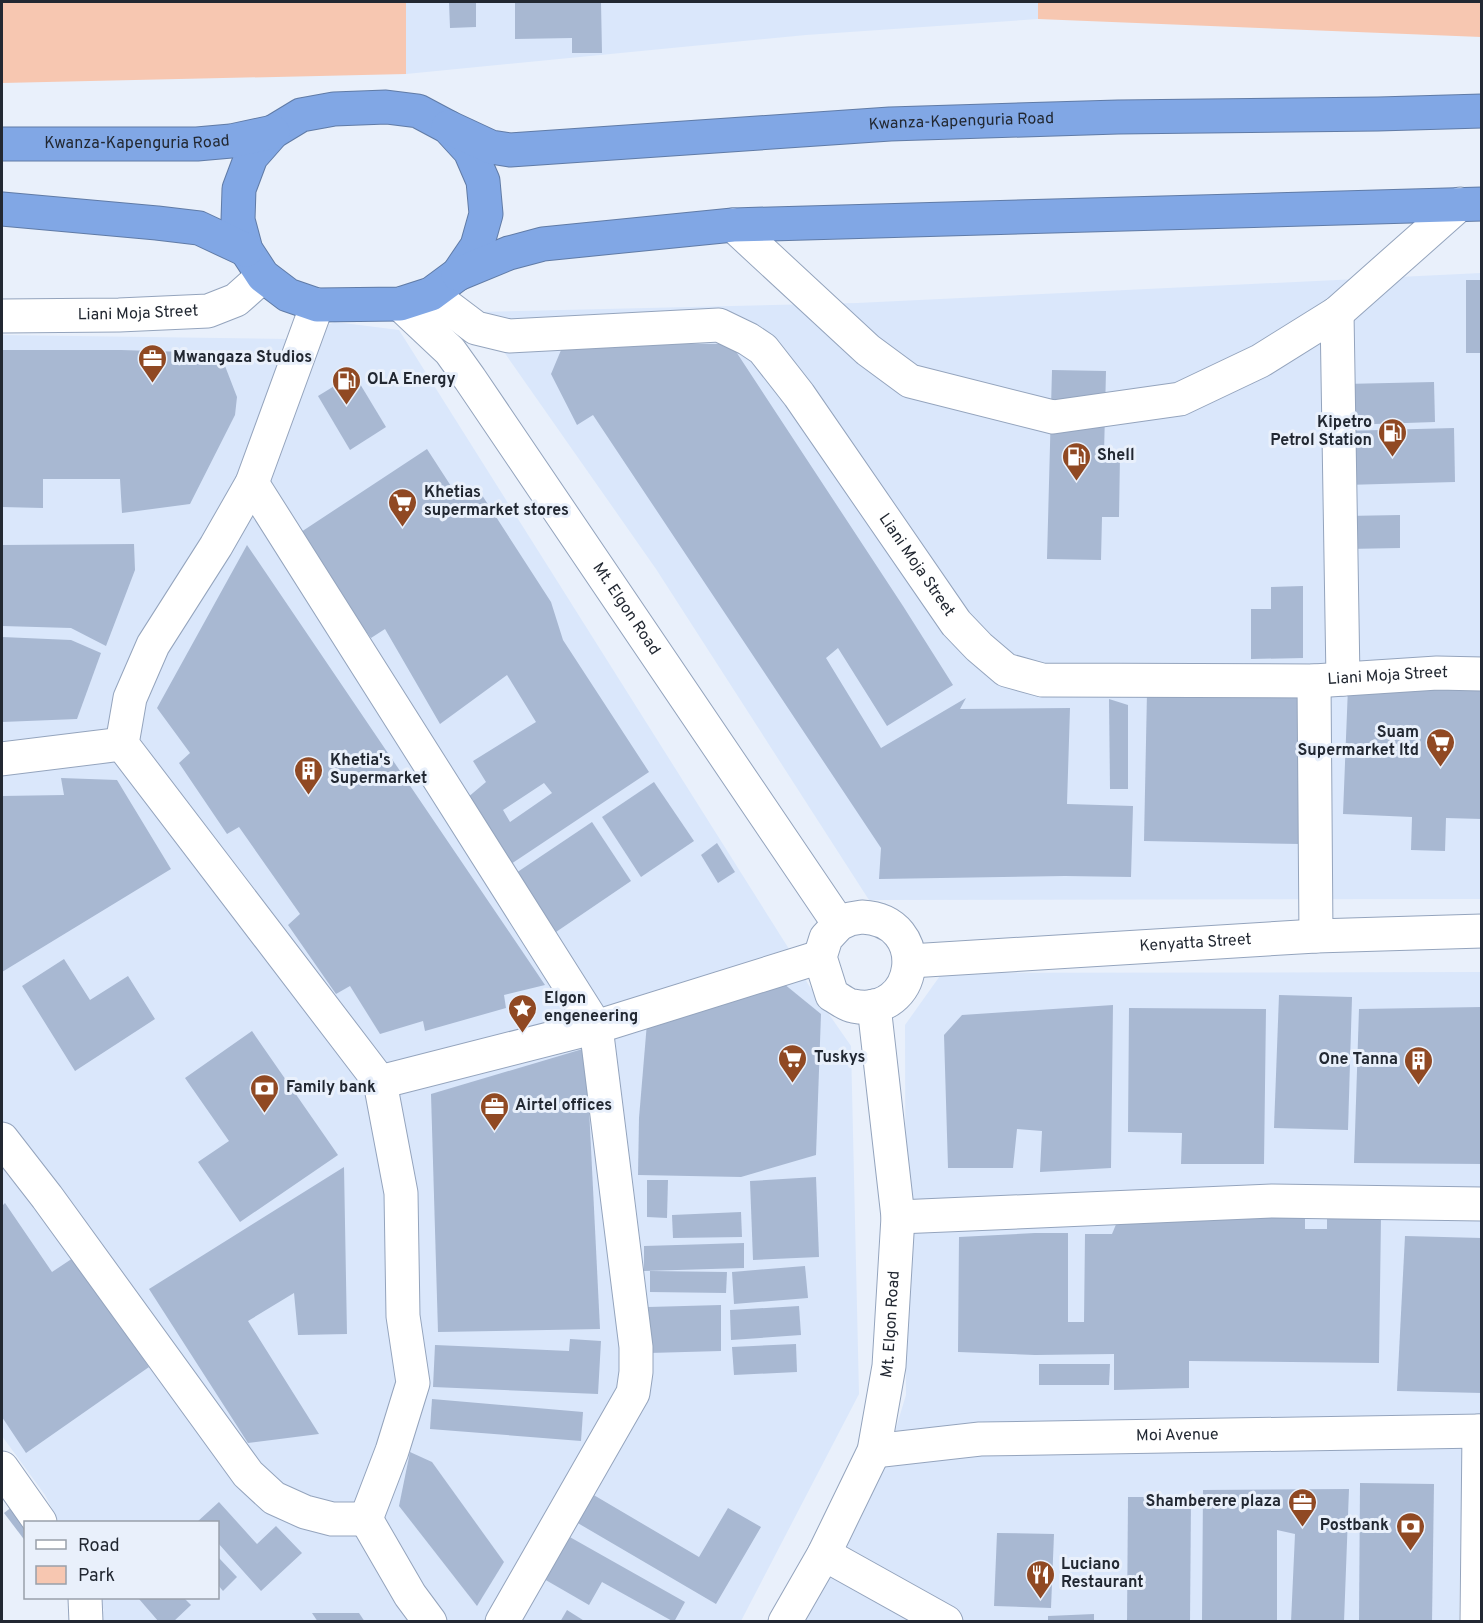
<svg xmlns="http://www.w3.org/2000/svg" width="1483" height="1623" font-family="Overpass,sans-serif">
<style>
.built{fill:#dae7fb}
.green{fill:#f7c7b1}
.building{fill:#a8b8d2;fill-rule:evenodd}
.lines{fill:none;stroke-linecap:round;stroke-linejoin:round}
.minor-casing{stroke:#94a4bd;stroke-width:35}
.highway-casing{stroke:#607ba6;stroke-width:35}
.minor{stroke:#fff;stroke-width:33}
.highway{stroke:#81a7e5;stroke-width:33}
.labels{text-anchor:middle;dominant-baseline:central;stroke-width:6;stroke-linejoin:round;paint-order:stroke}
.street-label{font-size:16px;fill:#222832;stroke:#e9f0fb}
.poi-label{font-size:16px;font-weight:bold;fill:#222832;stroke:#e9f0fb;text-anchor:start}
</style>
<rect width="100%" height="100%" fill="#e9f0fb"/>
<g class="built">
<path d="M406,2h632v17l-232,16 -400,39z"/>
<path d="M1481,273v626l-612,1 -213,-331 -180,-257 381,-9z"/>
<path d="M335,322l64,8 390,619 19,35 43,62 8,348 -118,227h-643l6,-11 -7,-12h121v-76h-159l-14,-27 -43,-59v-1101l287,4z"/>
<path d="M1481,972l1,445 -19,1 -4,203 -657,1 26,-54 54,-94 24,-79 -1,-370 37,-52z"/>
</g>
<g class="green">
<path d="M2,2h404v72l-404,9z"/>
<path d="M1038,2h443v35l-443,-18z"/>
</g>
<g class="building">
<path d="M449,2h27v25l-26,1z"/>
<path d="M515,2h86l1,51h-30v-15l-57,1z"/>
<rect x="1466" y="280" width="16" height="73"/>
<path d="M564,343l167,1 172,262 50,79 -66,41 -49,-78 -12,10 55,90 85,-50 -6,11 110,-1 -3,96 66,2 -2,71 -66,-1 -186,3 2,-31 -288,-433 -16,10 -26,-51z"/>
<path d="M2,350h119l99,3 17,44 -2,18 -45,89 -68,9 -2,-34h-77v29l-41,-1z"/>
<path d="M1052,370l54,1 -2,83 16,1 -1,62h-17l-1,43 -54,-1z"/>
<path d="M354,374l32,53 -36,23 -32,-54z"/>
<path d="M1434,382l1,40 -90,3 -1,-41z"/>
<path d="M1454,428l1,54 -110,3 -2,-54z"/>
<path d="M427,449l33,51 20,-8 71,110 12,38 86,132 -141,94 -41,-68 19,-16 -13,-21 63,-39 -29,-47 -67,49 -55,-95 -14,9 -39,-52 -34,-52zM544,783l8,10 -42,29 -7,-12z"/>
<path d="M1400,515v33l-53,1 -1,-33z"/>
<path d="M134,544l1,26 -29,76 -35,-18 -69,-2v-81z"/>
<path d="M247,545l298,440 -41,10 2,13 -81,23 -2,-10 -43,13 -30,-48 -14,8 -48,-69 12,-11 -61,-87 -12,7 -48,-71 11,-10 -33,-45z"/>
<path d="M1303,586v72l-52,1v-50h20v-22z"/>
<path d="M2,637l69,3 30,13 -24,66 -75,3z"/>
<path d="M1348,687l134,4v128l-36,-1 -1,33 -34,-1 1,-33 -69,-3z"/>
<path d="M1147,692l156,2 -3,150 -156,-3z"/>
<path d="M1109,699l19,6v84h-18z"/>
<path d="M61,778l56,2 54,89 -169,103v-176l62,-1z"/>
<path d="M654,782l40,59 -53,36 -39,-60z"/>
<path d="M592,822l39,59 -75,51 -40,-59z"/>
<path d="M717,843l18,29 -17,11 -17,-28z"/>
<path d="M64,959l26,41 38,-24 27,43 -80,52 -53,-85z"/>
<path d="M778,979l43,35 -5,141 -75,22 -103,-2 1,-57 9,-107z"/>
<path d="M1279,995l73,2 -4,133 -74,-2z"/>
<path d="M1113,1005l-2,163 -71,4 2,-41 -25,-2 -4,39h-65l-4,-133 18,-20z"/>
<path d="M1482,1007v157l-128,-1 5,-154z"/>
<path d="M1129,1008l137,1 -2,155h-83l1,-31 -54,-1z"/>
<path d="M252,1031l86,124 -98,67 -42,-60 31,-21 -44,-63z"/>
<path d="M586,1048l14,281 -162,3 -7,-238z"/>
<path d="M344,1167l3,167 -49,1 -4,-42 -46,28 71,113 -71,9 -99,-154z"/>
<path d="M816,1177l3,80 -66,3 -3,-79z"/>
<path d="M647,1180h21l-1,38 -20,-1z"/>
<path d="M5,1203l47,69 21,-14 76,109 -123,86 -24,-36v-211z"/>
<path d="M741,1212l1,25 -69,1 -1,-23z"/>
<path d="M1305,1216v13h22v-12h54l-2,146 -190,-2v27l-75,2v-36l-79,1 -77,-3 1,-115 76,-4h33v89h16l1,-88h27l5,-12z"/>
<path d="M1405,1236l77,2v155l-85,-2z"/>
<path d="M744,1243v25l-100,3v-25z"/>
<path d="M805,1266l3,32 -74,6 -2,-32z"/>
<path d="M650,1271l77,1 -1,21 -76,-1z"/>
<path d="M721,1305v46l-72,2 -1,-46z"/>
<path d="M799,1306l2,29 -70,5 -1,-30z"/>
<path d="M570,1339l31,2 -3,53 -165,-7 2,-42 134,6z"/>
<path d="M796,1344l1,28 -63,3 -2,-28z"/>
<path d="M1039,1364h71l-1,21h-70z"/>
<path d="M432,1399l151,13 -2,29 -151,-12z"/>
<path d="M410,1452l22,10 72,100 -27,44 -78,-100z"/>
<path d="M1360,1483l74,1 -2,138h-73z"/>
<path d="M1349,1489l-5,133h-53l4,-88 -18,-4v92h-75l1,-132z"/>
<path d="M592,1494l107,63 29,-49 33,19 -45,77 -140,-82z"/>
<path d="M1128,1497h63l-1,125h-63z"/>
<path d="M219,1502l38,42 19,-18 26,27 -41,38 -43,-48v-21h-21z"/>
<path d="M17,1503l9,19v20l-22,-29z"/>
<path d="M997,1533l57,1 -3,74 -57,-2z"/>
<path d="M568,1536l117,66 -11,20 -72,-40 -13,23 -45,-26z"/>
<path d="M218,1557l19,20 -14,14 -5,-6z"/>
<path d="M141,1598h43l7,7 -18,17h-14l-20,-23z"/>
<path d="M567,1610l19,12h-26z"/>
<path d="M312,1613h47l6,9h-47z"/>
<path d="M1094,1614v8h-46v-6z"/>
</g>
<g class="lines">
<defs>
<g id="minor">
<path d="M733,225l135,125 42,31 143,36 127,-18 80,-38 77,-48 123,-109"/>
<path id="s1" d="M431,294l45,34 33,8 210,-11 29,14 15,10 36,46 157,228 23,24 27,23 36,10 272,1 123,-8 45,1"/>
<path id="s2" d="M400,304l50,47 20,28 369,545"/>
<path d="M317,305l-65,178 -36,63 -63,99 -23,53 -8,46 258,338 21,111 2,123 10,67 -21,68 -26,68"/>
<path d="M1337,313l6,366"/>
<path id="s3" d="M2,316l117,-1 89,-4 28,-11 27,-24"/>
<path d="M252,483l344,544 40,320v25l-3,21 -131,229"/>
<path d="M1314,681l2,255"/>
<path d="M2,759l120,-15"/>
<path d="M862,917c70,3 57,102 -9,89 -7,-1 -15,-8 -21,-11l-12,-38 6,-19 13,-14 11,-5z"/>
<path id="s4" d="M910,961l406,-25 166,-5"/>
<path d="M380,1082l216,-55 224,-70"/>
<path d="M2,1139l45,58 201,277 26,24 31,14 27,7h34"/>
<path d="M898,1217l374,-16 210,3"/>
<path id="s5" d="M874,1451l106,-12 502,-8"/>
<path d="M2,1468l38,54"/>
<path d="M366,1519l44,76 20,27"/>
<path d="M824,1554l122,68"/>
<path d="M85,1598l1,24"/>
<path id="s6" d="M785,1622l39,-68 50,-103 15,-85 9,-149 -24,-211"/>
<path d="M1477,1622l2,-191"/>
</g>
<g id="highway">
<path d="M386,107l32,4 30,16 22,24 13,30 3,33 -9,32 -19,28 -27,20 -31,10 -83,1 -29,-10 -25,-19 -17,-26 -8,-30 1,-31 12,-32 22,-25 28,-17 33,-6z"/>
<path id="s7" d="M448,127l43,20 19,3 380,-26 228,-7 260,-3 104,-3"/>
<path id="s8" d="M2,144h195l34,-3 42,-9"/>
<path d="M2,209l155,14 42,5 47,22"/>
<path d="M458,274l51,-21 34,-9 190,-19 749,-21"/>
</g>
</defs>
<use href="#minor" class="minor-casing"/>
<use href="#highway" class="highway-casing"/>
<use href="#minor" class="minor"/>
<use href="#highway" class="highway"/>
</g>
<defs>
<symbol id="office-pin" viewBox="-11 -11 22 30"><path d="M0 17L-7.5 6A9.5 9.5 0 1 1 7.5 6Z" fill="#904923" stroke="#e9f0fb"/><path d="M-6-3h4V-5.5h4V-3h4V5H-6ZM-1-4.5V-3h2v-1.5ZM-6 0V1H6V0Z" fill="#fff"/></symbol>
<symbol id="fuel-pin" viewBox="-11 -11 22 30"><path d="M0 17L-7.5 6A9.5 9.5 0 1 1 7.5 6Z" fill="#904923" stroke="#e9f0fb"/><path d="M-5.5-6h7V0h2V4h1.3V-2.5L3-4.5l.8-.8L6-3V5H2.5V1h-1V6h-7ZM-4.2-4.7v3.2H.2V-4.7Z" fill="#fff"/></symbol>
<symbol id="supermarket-pin" viewBox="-11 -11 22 30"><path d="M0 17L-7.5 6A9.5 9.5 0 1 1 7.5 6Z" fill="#904923" stroke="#e9f0fb"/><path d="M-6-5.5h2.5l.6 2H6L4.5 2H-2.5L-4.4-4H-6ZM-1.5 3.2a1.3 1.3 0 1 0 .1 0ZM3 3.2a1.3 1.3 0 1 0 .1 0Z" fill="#fff"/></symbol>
<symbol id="building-pin" viewBox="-11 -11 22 30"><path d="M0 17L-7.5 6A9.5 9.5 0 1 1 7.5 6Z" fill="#904923" stroke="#e9f0fb"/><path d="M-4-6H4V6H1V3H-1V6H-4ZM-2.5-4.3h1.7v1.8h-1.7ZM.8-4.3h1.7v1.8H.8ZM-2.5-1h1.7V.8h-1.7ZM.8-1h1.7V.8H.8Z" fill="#fff"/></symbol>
<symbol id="sight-pin" viewBox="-11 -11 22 30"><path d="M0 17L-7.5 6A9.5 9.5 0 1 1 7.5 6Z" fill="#904923" stroke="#e9f0fb"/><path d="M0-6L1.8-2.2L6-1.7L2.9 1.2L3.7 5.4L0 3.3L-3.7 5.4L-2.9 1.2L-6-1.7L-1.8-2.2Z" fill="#fff"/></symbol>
<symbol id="bank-pin" viewBox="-11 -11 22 30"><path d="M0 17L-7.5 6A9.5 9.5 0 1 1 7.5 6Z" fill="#904923" stroke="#e9f0fb"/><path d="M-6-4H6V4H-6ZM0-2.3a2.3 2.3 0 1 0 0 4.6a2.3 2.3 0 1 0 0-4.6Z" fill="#fff"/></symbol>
<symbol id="restaurant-pin" viewBox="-11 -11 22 30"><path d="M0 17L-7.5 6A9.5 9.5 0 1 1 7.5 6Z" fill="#904923" stroke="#e9f0fb"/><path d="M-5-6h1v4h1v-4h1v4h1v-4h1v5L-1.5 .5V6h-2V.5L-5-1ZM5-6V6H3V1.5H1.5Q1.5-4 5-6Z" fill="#fff"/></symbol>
</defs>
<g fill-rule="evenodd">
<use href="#office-pin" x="136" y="342" width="33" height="45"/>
<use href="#fuel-pin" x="330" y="364" width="33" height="45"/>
<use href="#fuel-pin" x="1376" y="416" width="33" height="45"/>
<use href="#fuel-pin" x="1060" y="440" width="33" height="45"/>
<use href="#supermarket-pin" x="386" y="486" width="33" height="45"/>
<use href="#supermarket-pin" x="1424" y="726" width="33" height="45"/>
<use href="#building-pin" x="292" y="754" width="33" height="45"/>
<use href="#sight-pin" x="506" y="992" width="33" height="45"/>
<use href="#supermarket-pin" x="776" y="1042" width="33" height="45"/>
<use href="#building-pin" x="1402" y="1044" width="33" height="45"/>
<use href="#bank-pin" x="248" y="1072" width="33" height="45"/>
<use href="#office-pin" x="478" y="1090" width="33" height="45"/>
<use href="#office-pin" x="1286" y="1486" width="33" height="45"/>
<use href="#bank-pin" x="1394" y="1510" width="33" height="45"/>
<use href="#restaurant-pin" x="1024" y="1558" width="33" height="45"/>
</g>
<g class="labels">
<g class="street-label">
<text stroke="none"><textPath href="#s7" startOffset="519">Kwanza-Kapenguria Road</textPath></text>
<text stroke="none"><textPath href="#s8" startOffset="135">Kwanza-Kapenguria Road</textPath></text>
<text stroke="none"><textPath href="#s3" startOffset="136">Liani Moja Street</textPath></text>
<text stroke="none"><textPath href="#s1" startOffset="616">Liani Moja Street</textPath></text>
<text stroke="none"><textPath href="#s2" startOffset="381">Mt. Elgon Road</textPath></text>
<text stroke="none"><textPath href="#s1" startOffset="1138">Liani Moja Street</textPath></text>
<text stroke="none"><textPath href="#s4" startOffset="286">Kenyatta Street</textPath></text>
<text stroke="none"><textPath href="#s6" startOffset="321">Mt. Elgon Road</textPath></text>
<text stroke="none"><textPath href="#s5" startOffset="304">Moi Avenue</textPath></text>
</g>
<g class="poi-label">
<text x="173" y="358">Mwangaza Studios</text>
<text x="367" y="380">OLA Energy</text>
<text x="1372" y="423" text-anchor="end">Kipetro<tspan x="1372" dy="18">Petrol Station</tspan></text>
<text x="1097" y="456">Shell</text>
<text x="424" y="493">Khetias<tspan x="424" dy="18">supermarket stores</tspan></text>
<text x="1419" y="733" text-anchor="end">Suam<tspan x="1419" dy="18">Supermarket ltd</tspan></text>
<text x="330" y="761">Khetia's<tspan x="330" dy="18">Supermarket</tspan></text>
<text x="544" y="999">Elgon<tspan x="544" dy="18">engeneering</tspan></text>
<text x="814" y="1058">Tuskys</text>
<text x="1398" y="1060" text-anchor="end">One Tanna</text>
<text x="286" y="1088">Family bank</text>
<text x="515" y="1106">Airtel offices</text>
<text x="1281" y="1502" text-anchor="end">Shamberere plaza</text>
<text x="1389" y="1526" text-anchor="end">Postbank</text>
<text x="1061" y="1565">Luciano<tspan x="1061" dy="18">Restaurant</tspan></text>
</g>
</g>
<rect width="1483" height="1623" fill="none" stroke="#222832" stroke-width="6"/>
<rect x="24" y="1521" width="195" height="78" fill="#e9f0fb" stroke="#99a0ab" stroke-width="1.5"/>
<rect x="36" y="1540" width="30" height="9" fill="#ffffff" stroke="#99a0ab" stroke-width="1.5"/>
<text x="78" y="1551" font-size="18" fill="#222832">Road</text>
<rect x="36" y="1566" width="30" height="18" fill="#f7c7b1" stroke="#99a0ab" stroke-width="1.5"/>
<text x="78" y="1581" font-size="18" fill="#222832">Park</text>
</svg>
